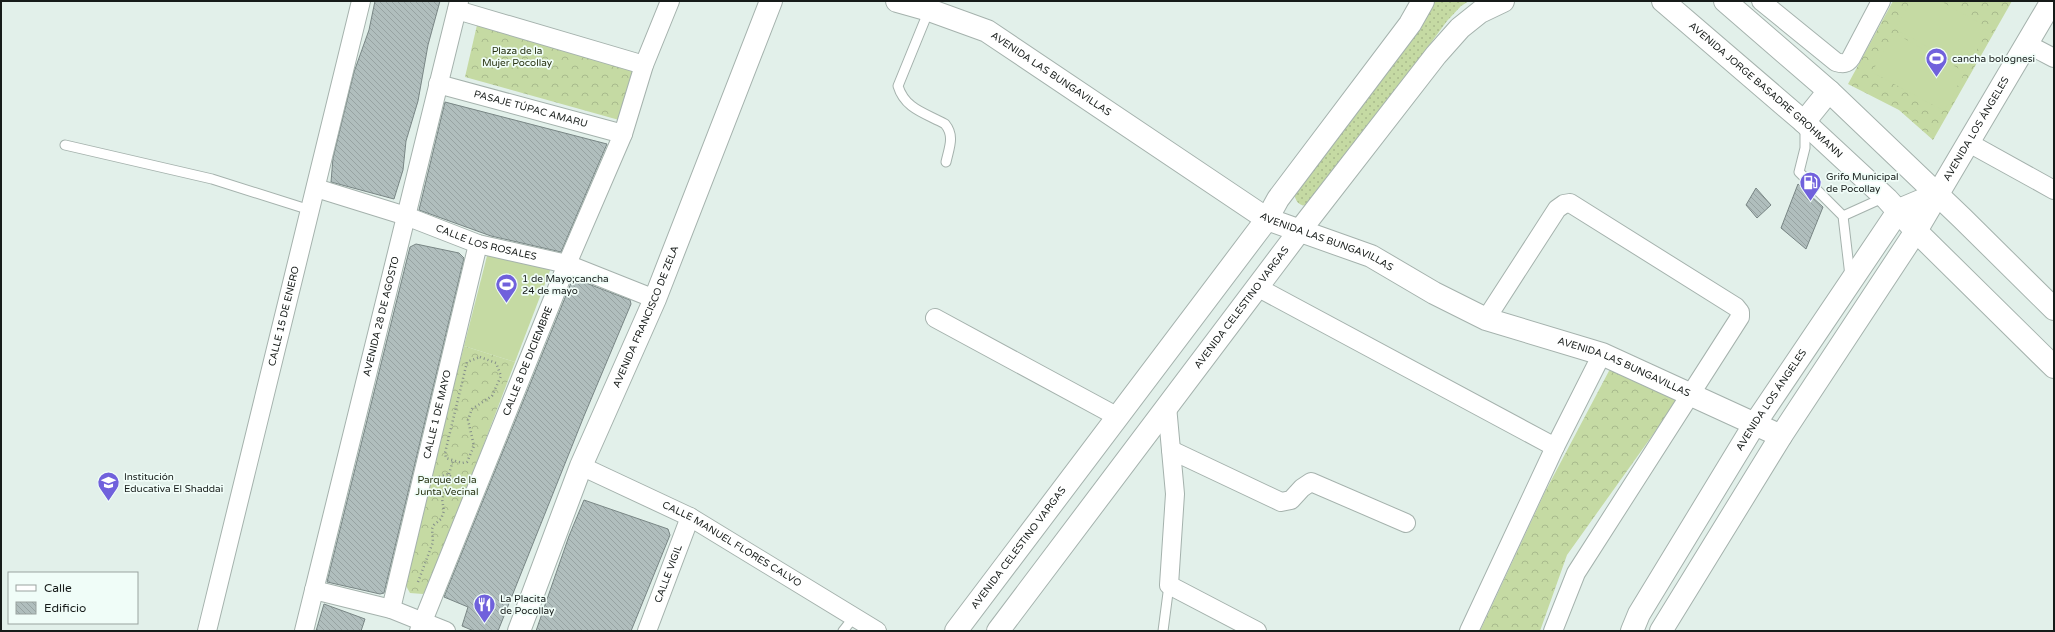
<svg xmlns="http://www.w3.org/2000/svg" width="2055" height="632" font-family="'Varela Round',sans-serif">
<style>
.grass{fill:url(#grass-dots)}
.forest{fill:url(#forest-crowns)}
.pitch{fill:#c5daa3}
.building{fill:url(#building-back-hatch);stroke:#798685}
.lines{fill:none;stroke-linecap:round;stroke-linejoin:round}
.lane-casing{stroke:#a5b2ad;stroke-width:11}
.street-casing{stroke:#a5b2ad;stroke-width:20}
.secondary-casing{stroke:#a5b2ad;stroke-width:24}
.highway-casing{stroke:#a5b2ad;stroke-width:24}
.path{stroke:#848e8a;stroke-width:2.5;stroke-dasharray:1 3;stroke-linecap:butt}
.lane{stroke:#fff;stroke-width:9}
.street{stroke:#fff;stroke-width:18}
.secondary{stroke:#fff;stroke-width:22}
.highway{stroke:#fff;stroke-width:22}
.labels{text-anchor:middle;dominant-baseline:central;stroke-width:3.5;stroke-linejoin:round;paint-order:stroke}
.park-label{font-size:10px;fill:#293413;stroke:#f0fdf8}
.poi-label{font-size:10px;fill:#161b19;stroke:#f0fdf8;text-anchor:start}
.street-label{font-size:10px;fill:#161b19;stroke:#f0fdf8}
</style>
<defs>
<pattern id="grass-dots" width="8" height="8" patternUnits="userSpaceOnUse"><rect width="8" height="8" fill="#c5daa3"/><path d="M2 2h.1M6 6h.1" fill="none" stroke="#a8ba8c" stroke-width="1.8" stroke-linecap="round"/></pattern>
<pattern id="forest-crowns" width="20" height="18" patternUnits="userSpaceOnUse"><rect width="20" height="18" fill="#c5daa3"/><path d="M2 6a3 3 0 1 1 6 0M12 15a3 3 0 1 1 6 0" fill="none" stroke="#a8ba8c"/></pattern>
<pattern id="building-back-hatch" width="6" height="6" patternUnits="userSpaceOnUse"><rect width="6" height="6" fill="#b0bebd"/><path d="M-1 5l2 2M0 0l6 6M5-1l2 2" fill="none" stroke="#97a3a2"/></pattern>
</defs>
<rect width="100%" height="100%" fill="#e2f0ea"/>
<path class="grass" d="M1435,1h34l-8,5 -14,15 -133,181c-11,7 -18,3 -20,-9z"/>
<g class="forest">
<path d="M1893,1h119l-79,139 -34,-30 -51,-26z"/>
<path d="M480,12l163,46 -24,62 -154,-43z"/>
<path d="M464,346l51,16 -86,227 -6,5 -13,-1 -5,-9 29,-123z"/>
<path d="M1610,369l69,29 -112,157 -27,76h-60l65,-139z"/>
</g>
<g class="pitch">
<path d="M1911,1h29l49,27 -22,40 -72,-39z"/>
<path d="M1894,33l71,39 -21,39 -72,-39z"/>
<path d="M488,252l63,16 -36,94 -51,-16z"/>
</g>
<g class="building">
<path d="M375,1h65l-12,44 -10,56 -12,40 -3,29 -9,29 -63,-17 2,-24 21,-86 15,-42z"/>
<path d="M445,102l162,42 -46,108 -70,-16 -72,-26z"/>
<path d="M1798,184l25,23 -17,42 -25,-21z"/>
<path d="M1756,188l15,17 -14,13 -11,-13z"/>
<path d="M416,244l43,9 5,5 -80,335 -4,1 -53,-12 83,-335z"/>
<path d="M573,278l57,22 1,4 -47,112 -86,215h-24l-12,-5 6,-19 -24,-10z"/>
<path d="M584,500l84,29 2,6 -39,96h-95l33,-95z"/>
<path d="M324,604l41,15 -4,12h-45z"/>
</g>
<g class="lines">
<defs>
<g id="lane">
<path d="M929,10l-31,76c7,23 27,27 47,38 10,12 4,24 1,38"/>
<path d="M1805,126v22l-6,24 44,44 7,60"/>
<path d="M65,145l147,34 98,31"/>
<path d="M1843,216l42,-19"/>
<path d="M843,631l11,-14"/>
<path d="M1163,631l6,-46"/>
</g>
<g id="street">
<path d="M1761,1l75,61c7,2 11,2 15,-4l30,-57"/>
<path d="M457,10l187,55"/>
<path d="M2027,44l27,14"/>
<path id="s1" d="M438,84l185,50"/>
<path d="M1969,143l85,47"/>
<path id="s2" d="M316,188l90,28 72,28 89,20 88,35"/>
<path d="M1257,287l298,160"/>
<path d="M935,318l183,99"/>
<path d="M1486,319l71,-110 7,-5 6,-1 166,104 4,5v5l-164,256 -23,58"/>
<path d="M1167,406l8,88 -6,91 88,46"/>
<path d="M1171,450l110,52 10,-2 11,-12 9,-6 95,41"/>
<path id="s3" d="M581,466l109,51 187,114"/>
<path d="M314,590l77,19 55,22"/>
<path id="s4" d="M391,609l87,-365"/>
<path id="s5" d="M207,631l154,-630"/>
<path id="s6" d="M304,631l155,-630"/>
<path id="s7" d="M419,631l148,-367 56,-130 21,-69 26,-64"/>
<path id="s8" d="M647,631l43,-114"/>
<path d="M1469,631l86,-184 47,-93"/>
</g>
<g id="secondary">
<path id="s9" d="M897,1l32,9 58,21 280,188 104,37 63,37 52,26 116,35 179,82"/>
<path id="s10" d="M519,631l62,-165 74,-167 116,-298"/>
<path id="s11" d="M1632,631l7,-17 115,-189 145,-215 38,-16"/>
<path id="s12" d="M1661,631l120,-195 135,-205 136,-230"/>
</g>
<g id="highway">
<path id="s13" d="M1663,1l141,121 83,77 29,32 138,136"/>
<path d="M1725,1l104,90 133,127 92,91"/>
<path d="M1804,122l25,-31"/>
<path id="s14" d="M956,631l311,-412 11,-20 132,-175 13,-23"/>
<path id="s15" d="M998,631l303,-402 135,-174 24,-27 20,-16 23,-11"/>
</g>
</defs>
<use href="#lane" class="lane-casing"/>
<use href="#street" class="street-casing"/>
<use href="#secondary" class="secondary-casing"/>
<use href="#highway" class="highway-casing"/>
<g class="path">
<path d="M480,357l16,6 5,13 -9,20 -20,13 -4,11 6,26 -7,16 -5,1 -16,-5 -1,-5 22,-91z"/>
<path d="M439,477l9,-3 12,10"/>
<path d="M418,582l15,-40 -1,-13 2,-4 7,-6 3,-8 -2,-12 11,-39"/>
</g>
<use href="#lane" class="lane"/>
<use href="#street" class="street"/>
<use href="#secondary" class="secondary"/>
<use href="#highway" class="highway"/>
</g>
<defs>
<symbol id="stadium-pin" viewBox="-11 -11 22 30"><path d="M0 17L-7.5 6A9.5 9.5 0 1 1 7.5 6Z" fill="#7061dc" stroke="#f0fdf8"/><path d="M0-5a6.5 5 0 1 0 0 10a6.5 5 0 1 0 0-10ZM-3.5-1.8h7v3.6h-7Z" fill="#fff"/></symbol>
<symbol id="fuel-pin" viewBox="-11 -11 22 30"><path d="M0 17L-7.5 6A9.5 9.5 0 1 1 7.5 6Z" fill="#7061dc" stroke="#f0fdf8"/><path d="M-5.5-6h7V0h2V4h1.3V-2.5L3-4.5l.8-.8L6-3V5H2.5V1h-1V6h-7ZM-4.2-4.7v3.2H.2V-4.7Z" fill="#fff"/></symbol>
<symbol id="school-pin" viewBox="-11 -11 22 30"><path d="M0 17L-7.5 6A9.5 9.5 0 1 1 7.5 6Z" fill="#7061dc" stroke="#f0fdf8"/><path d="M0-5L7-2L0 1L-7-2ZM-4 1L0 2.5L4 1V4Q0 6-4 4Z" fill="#fff"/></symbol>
<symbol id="restaurant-pin" viewBox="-11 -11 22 30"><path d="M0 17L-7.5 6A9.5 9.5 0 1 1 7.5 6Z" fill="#7061dc" stroke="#f0fdf8"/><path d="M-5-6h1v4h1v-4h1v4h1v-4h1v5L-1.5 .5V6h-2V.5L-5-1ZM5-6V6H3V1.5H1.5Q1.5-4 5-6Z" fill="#fff"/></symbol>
</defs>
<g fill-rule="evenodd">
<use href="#stadium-pin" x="1924" y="46" width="25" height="34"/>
<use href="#fuel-pin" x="1798" y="170" width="25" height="34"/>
<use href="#stadium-pin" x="494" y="272" width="25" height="34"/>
<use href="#school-pin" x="96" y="470" width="25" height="34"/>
<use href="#restaurant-pin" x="472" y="592" width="25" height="34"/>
</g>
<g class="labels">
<g class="park-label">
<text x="517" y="51">Plaza de la<tspan x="517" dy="12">Mujer Pocollay</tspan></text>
<text x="447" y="480">Parque de la<tspan x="447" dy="12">Junta Vecinal</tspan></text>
</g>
<g class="poi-label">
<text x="1952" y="59">cancha bolognesi</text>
<text x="1826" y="177">Grifo Municipal<tspan x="1826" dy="12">de Pocollay</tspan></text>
<text x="522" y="279">1 de Mayo;cancha<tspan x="522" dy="12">24 de mayo</tspan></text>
<text x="124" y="477">Institución<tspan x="124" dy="12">Educativa El Shaddai</tspan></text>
<text x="500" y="599">La Placita<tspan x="500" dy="12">de Pocollay</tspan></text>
</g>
<g class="street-label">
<text stroke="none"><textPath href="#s9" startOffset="172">AVENIDA LAS BUNGAVILLAS</textPath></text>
<text stroke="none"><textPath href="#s13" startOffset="136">AVENIDA JORGE BASADRE GROHMANN</textPath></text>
<text stroke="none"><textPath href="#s1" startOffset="96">PASAJE TÚPAC AMARU</textPath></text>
<text stroke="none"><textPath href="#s12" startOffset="593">AVENIDA LOS ÁNGELES</textPath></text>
<text stroke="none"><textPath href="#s9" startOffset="496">AVENIDA LAS BUNGAVILLAS</textPath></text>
<text stroke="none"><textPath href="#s2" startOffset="179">CALLE LOS ROSALES</textPath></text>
<text stroke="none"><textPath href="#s15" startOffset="405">AVENIDA CELESTINO VARGAS</textPath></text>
<text stroke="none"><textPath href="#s5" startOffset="324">CALLE 15 DE ENERO</textPath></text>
<text stroke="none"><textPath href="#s6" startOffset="324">AVENIDA 28 DE AGOSTO</textPath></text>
<text stroke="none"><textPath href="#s10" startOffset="339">AVENIDA FRANCISCO DE ZELA</textPath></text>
<text stroke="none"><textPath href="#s7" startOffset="291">CALLE 8 DE DICIEMBRE</textPath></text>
<text stroke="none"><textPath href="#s9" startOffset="820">AVENIDA LAS BUNGAVILLAS</textPath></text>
<text stroke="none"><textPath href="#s11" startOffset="270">AVENIDA LOS ÁNGELES</textPath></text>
<text stroke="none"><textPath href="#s4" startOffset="200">CALLE 1 DE MAYO</textPath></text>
<text stroke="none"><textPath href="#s3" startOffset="170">CALLE MANUEL FLORES CALVO</textPath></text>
<text stroke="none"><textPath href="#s14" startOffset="104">AVENIDA CELESTINO VARGAS</textPath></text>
<text stroke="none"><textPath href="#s8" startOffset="61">CALLE VIGIL</textPath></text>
</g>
</g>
<rect width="2055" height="632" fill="none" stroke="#161b19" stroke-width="4"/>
<rect x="8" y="572" width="130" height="52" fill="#f0fdf8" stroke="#99a39f"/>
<rect x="16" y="585" width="20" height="6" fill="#ffffff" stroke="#99a39f"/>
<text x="44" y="592" font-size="12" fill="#161b19">Calle</text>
<rect x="16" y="602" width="20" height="12" fill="url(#building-back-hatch)" stroke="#99a39f"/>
<text x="44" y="612" font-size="12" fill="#161b19">Edificio</text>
</svg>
